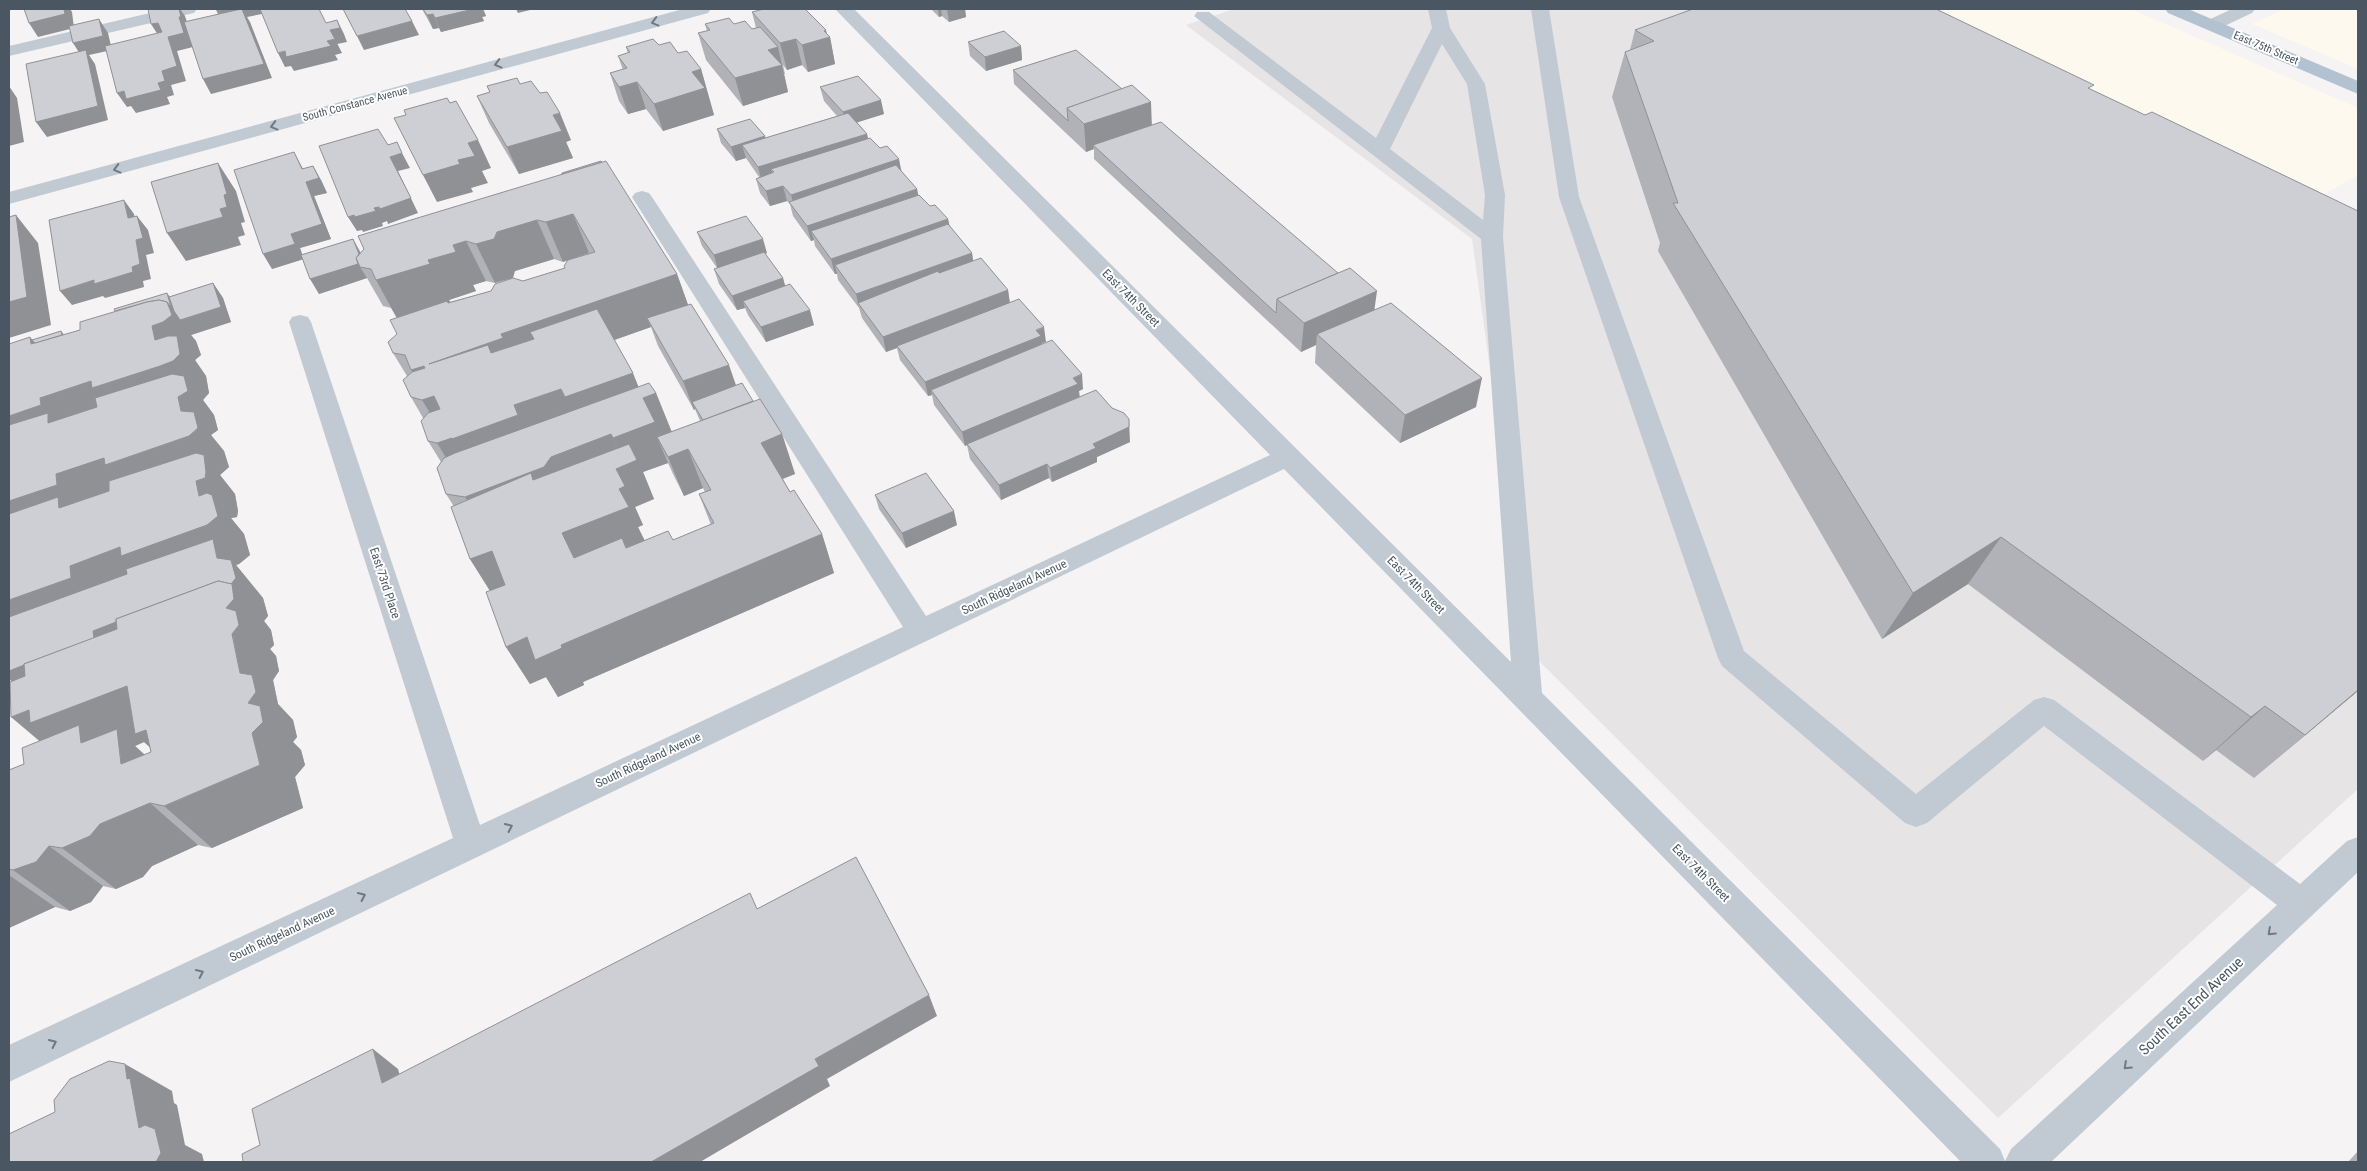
<svg xmlns="http://www.w3.org/2000/svg" width="2367" height="1171" font-family="'Roboto Condensed',sans-serif">
<style>
.commercial{fill:#fdf9ef}
.education{fill:#e6e4e5}
.lines{fill:none;stroke-linecap:round;stroke-linejoin:round}
.minor{fill:#c1cad2;fill-rule:evenodd}
.major{fill:#b3c2d1;fill-rule:evenodd}
.wall{fill:#b0b2b7;fill-rule:evenodd}
.shaded-wall{fill:#909195;fill-rule:evenodd}
.building{fill:#cdcfd5;stroke:#909195}
.oneway{stroke:#6e7983}
.labels{text-anchor:middle;dominant-baseline:central;stroke-width:4;stroke-linejoin:round;paint-order:stroke}
.far-street-label{font-size:11px;fill:#4a5661;stroke:#fff}
.street-label{font-size:12px;fill:#4a5661;stroke:#fff}
.near-street-label{font-size:15px;fill:#4a5661;stroke:#fff}
</style>
<rect width="100%" height="100%" fill="#f5f3f3"/>
<g class="commercial">
<path d="M1840,9h291l227,99v67l-87,49z"/>
<path d="M2284,9h74v60l-106,-45z"/>
</g>
<path class="education" d="M1234,9h606l518,258v522l-360,329 -469,-467 -57,-412 -286,-214z"/>
<g class="lines">
<g class="minor">
<path d="M167,9h30l-3,4 -185,43v-10z"/>
<path d="M683,9h28l-3,4 -699,191v-12z"/>
<path d="M835,9h19l657,653 -30,-423 -287,-223 3,-4h12l167,126 56,-110 -4,-19h18l4,19 35,56 20,111 -2,42 39,456 458,456 5,12 6,-12 266,-244 -233,-179 -117,97 -11,4 -11,-4 -183,-157 -4,-8 -159,-461 -28,-188h18l30,188 165,454 172,143 118,-94 10,-3 10,3 246,184 47,-43 11,-4v35l-307,290h-90l-677,-693 -1275,613v-37l444,-207 -164,-516 3,-5 8,-2 8,2 3,5 169,503 423,-198 -271,-430 3,-4 7,-2 7,2 3,4 274,419 344,-161zM1442,44l25,40 18,111 -2,25 -93,-71z"/>
<path d="M2232,9h23l-3,4 -34,16h-12l-3,-4 3,-4z"/>
</g>
<path class="major" d="M2165,9h23l170,72v13l-190,-81z"/>
</g>
<g class="wall">
<path d="M422,9h61l3,7 -4,1 2,4 -43,11 -2,-4 -6,1z"/>
<path d="M931,9h34l1,8 -17,5 -7,-6 -3,1z"/>
<path d="M752,12l75,22 3,3 5,27 -27,8 -6,-7 -15,5 -4,-5 2,9h-1l4,18 -45,14 -37,-46 -8,-27 9,-2 -2,-7 47,5 4,-1z"/>
<path d="M1635,30l457,60 266,601 -104,87 -38,-28 -13,11 -235,-177 -86,55 -224,-388 2,-8 -48,-146 13,-45 5,-2z"/>
<path d="M968,42l53,4 1,14 -36,11 -16,-15z"/>
<path d="M659,45l19,8 23,16 13,46 -51,16 -17,-22 -18,5 -9,-13 -9,-28 13,-3 -5,-14 10,-3 -2,-6z"/>
<path d="M1013,70l139,55 223,185 101,97 -76,36 -85,-80 1,-18 -15,7 -207,-193v-10l-8,3 -72,-68z"/>
<path d="M520,84l51,56 -5,2 7,16 -54,16 -30,-51 -12,-27 13,-4 -3,-6z"/>
<path d="M820,87l64,27 -27,8 10,12 1,5 33,33 16,17 1,6 12,11 18,13 2,8 22,26 1,8 35,29 2,13 36,39 -4,1v1l41,45 -4,2v6l51,45 -33,15v5l-45,20 -3,-4 -48,22 -31,-41 -3,-14 -2,1 -31,-41 -2,-10 -4,1 -28,-36 -3,-12 -11,4 -24,-34 -3,-10 -21,-28 -1,-6h-2l-20,-28 -1,-6 -3,1 -18,-25 -3,-12 -3,-3 -17,5 -10,-13 -4,-14 3,-2 -13,-19 -10,3 -15,-18 -4,-14 48,9 72,-22 -13,-15z"/>
<path d="M303,169l18,11 6,13 -13,3 17,43 -31,9 2,7 51,-16 8,14 201,-79 115,100 11,31 48,81 17,15 29,33 13,40 -12,5 7,13 32,42 12,39 -251,109 1,3 -26,12 -12,-20 -16,7 -24,-37 -16,-56 -20,-32 -17,-54 -7,-11 -5,-32 -13,-21 -5,-23 -12,-21 -4,-21 -14,-23 4,-19v-16l-6,-10 -8,-2 -16,-28 -48,16 -16,-35 -31,10zM589,253l-24,15 -74,23 -41,11 -1,-2 27,-9 -3,-6 13,-4 9,2 20,-12 39,-12 9,3zM651,327l7,19 36,64 1,-1 5,12 -28,11 -16,-39 -18,-6 -24,-47zM668,463l6,13 10,20 19,-8 2,4 -6,2 12,31 -38,15 -29,1 -6,-14 5,-2 -8,-18 19,-8 -11,-27z"/>
<path d="M697,232l70,21 -2,1 18,24 2,8 29,39 -48,17 -18,-27 -3,-7 -8,2 -18,-26 -5,-15 3,-1 -15,-22z"/>
<path d="M213,283l10,15 8,24 -40,13 5,6 5,14 -6,5 11,16 3,17 -6,7 11,15 4,15 -7,5 13,16 5,16 -9,8 15,19 3,17 -1,6 -6,1 13,16 6,21 -11,9 -3,1 27,33 5,18 -4,5 7,9 3,15 -4,4 6,7 3,15 -6,9 5,24 15,16 4,17 -4,5 8,8 4,15 -10,12 8,31 -91,40 -14,-3 -46,21 -9,11 -27,12 -13,-3 -12,16 -21,9 -15,-4 -46,21v-158l15,-6 15,-23 -27,-60 -3,-2v-178l23,-161 29,-9 3,4 16,-5 90,-33zM144,742l6,5 1,5 -6,3 -10,-9z"/>
<path d="M875,495l82,30 -51,23 -27,-39z"/>
<path d="M2358,1151v11h-10z"/>
</g>
<g class="shaded-wall">
<path d="M64,9h6l2,3 2,16 -36,9 -9,-14z"/>
<path d="M179,9h1l5,7 5,15 3,16 -16,4 9,30 -15,4 3,10 -7,2 3,7 -34,9 -5,-7 -4,1 -10,-14 41,-10 4,-12 6,-34 11,-20z"/>
<path d="M219,9h41l2,5 -15,3 3,5 22,56 -61,16 -8,-15 20,-56 -7,-13z"/>
<path d="M474,9h9l3,7 -4,1 2,4 -43,11 -6,-14z"/>
<path d="M516,9h18l-16,4z"/>
<path d="M938,9h3l1,7 -3,1z"/>
<path d="M947,9h18l1,8 -17,5z"/>
<path d="M433,14l6,14 -6,1 -6,-14z"/>
<path d="M99,19l9,14 4,17 -23,5 6,9 13,56 -61,17 -11,-15 46,-65 -9,-14z"/>
<path d="M337,20l7,14 3,8 -10,2 -7,-14z"/>
<path d="M412,21l7,14 -55,15 -7,-14z"/>
<path d="M158,23l9,14 -7,1 -9,-14z"/>
<path d="M826,30l2,8 2,-1 5,27 -27,8 -6,-27 22,-14z"/>
<path d="M335,39l7,14 -7,2 3,5 -44,11 -3,-5 -6,1 -7,-14z"/>
<path d="M796,39l6,26 -15,5 -7,-27z"/>
<path d="M1021,46l1,14 -36,11 -1,-14z"/>
<path d="M778,47l10,45 -45,14 -8,-28 33,-28z"/>
<path d="M701,69l13,46 -51,16 -9,-27 38,-32z"/>
<path d="M637,82l9,27 -18,5 -9,-27z"/>
<path d="M9,86l8,12 7,44 -15,4z"/>
<path d="M881,100l3,14 -38,12 -3,-14z"/>
<path d="M1151,102l1,27 -59,16 1,4 -8,3 -2,-28z"/>
<path d="M560,113l11,27 -5,2 7,16 -54,16 -12,-27 46,-32z"/>
<path d="M867,134l3,14 -96,24 -3,-3 3,9 -12,4 -4,-15z"/>
<path d="M765,136l3,15 -26,-6 4,13 -10,3 -5,-14z"/>
<path d="M478,140l13,28 -9,3 6,12 -17,5 2,4 -36,10 -14,-27 35,-15 10,-17z"/>
<path d="M294,152l8,15 7,14 4,-15 8,14 6,13 -13,3 17,43 -31,9 4,11 -32,10 -9,-15 28,-20 15,-52 -4,-13z"/>
<path d="M402,153l8,15 -12,3 20,42 -30,11 -1,-3 -5,2 1,3 -20,6 -1,-2 -5,1 -9,-14 26,-9 16,-51z"/>
<path d="M899,159l3,15 -107,35 -4,-14z"/>
<path d="M218,163l18,28 9,31 -4,1 4,12 -7,2 3,8 -55,16 -19,-28 53,-24 4,-14z"/>
<path d="M783,186l4,15 -17,5 -4,-15z"/>
<path d="M917,189l3,15 -109,27 3,9 -3,1 -4,-15z"/>
<path d="M124,200l10,14 4,19 -10,-15z"/>
<path d="M573,214l16,39 -26,9 -17,-40z"/>
<path d="M16,215l22,28 13,82 -42,13v-36z"/>
<path d="M137,216l11,14 6,23 -8,2 5,24 -8,2 1,6 -39,11 -2,-2 -31,9 -12,-14 34,-11 38,-13 4,-27z"/>
<path d="M948,219l3,15 -116,31 2,9h-2l-4,-15z"/>
<path d="M537,220l17,39 -39,12 -2,7 -18,5 -19,-39 14,-22z"/>
<path d="M353,239l8,15 -1,13 7,11 -48,16 -9,-15z"/>
<path d="M763,239l4,14 -49,17 -4,-15z"/>
<path d="M466,241l20,40 -13,4 3,6 -27,9 2,3 -53,17 -22,-40 52,-20 -26,-10z"/>
<path d="M972,253l2,14 -116,36 -2,-9z"/>
<path d="M677,274l14,39 -44,5 4,9 -130,46 -92,-9 72,-30z"/>
<path d="M783,278l4,15 -44,8 2,7 -8,2 -5,-14z"/>
<path d="M213,283l10,15 8,24 -40,13 5,6 5,14 -6,5 11,16 3,17 -6,7 11,15 4,15 -7,5 13,16 5,16 -9,8 15,19 3,17 -1,6 -6,1 13,16 6,21 -11,9 -3,1 27,33 5,18 -4,5 7,9 3,15 -4,4 6,7 3,15 -6,9 5,24 15,16 4,17 -4,5 8,8 4,15 -10,12 8,31 -91,40 -48,-42 4,-1 -39,-34 2,16 -31,-27 -18,7 -11,-9 -8,3 -52,-44 18,-7 10,9 88,-33 47,44 -19,8 38,35 -11,4 -38,-35 -9,4 30,27 5,31 90,-39 -8,-32 11,-11v-3l-15,-16 8,-11 -1,-2 -15,-17 -7,-37 -69,27 -5,-6 -27,11 1,8 -88,34 -36,-31v-8l85,-32 -1,-8 33,-13 6,6 95,-36 8,-9 -8,-10 -70,26 -7,-7 -42,16 1,12 -74,27 -26,-23v-20l62,-22 -1,-12 50,-19 6,7 81,-29 9,-8 -17,-21 -3,-12 -57,20 -5,-6 -42,15 1,10 -8,3 9,10 2,11 -18,-19 -52,19 -17,-17v-29l48,-16 -1,-11 48,-16 5,6 80,-28 7,-6 -15,-19 -1,-2 -55,18 -5,-5 -45,15 1,7 7,8v10l-14,-15 -43,14 -13,-14 -3,1 -1,-1v-31l32,-11 -1,-7 51,-17 5,6 64,-21 12,-5 -14,-18 -27,9 -11,-15 32,-10v-1l11,-4 9,-7 -5,-13 4,5 -4,-14 11,15 3,12 40,-13zM120,752l1,10 -9,-8z"/>
<path d="M1008,290l2,15 -113,41v2l-11,4 -3,-15z"/>
<path d="M1377,291l-4,29 -56,14 -1,11 -15,7 3,-29z"/>
<path d="M810,310l4,15 -48,17 -5,-15z"/>
<path d="M1044,327l2,15 -4,1 1,8 -112,39 1,5 -4,1 -3,-14z"/>
<path d="M61,331l12,15 7,25 -17,5 1,8 -5,-7 -31,10 -13,-15 31,-9 -15,-19 -1,-7 21,24 16,-5z"/>
<path d="M729,365l10,29 -47,8 3,7 -1,1 -11,-29z"/>
<path d="M424,366l23,39 -1,34 -24,-39 6,-2 -17,-28z"/>
<path d="M633,373l10,25 13,-5 16,40 16,16 15,39 -19,8 -16,-39 -11,-20 11,26 -25,9 11,27 -19,8 8,18 -5,2 9,18 -64,27 -94,-37 -24,-38 86,-40 60,-23 14,31 -12,-27 36,-25 -188,69 -24,-39 77,-38 47,-16z"/>
<path d="M1082,374l1,15 -4,2 1,7 -115,48 -3,-14z"/>
<path d="M1482,378l-6,29 -76,36 5,-28z"/>
<path d="M1129,419l1,23 -33,15v5l-45,20 -2,-14z"/>
<path d="M782,434l13,40 -21,8 -13,-39z"/>
<path d="M1047,464l2,14 -48,22 -2,-15z"/>
<path d="M954,511l3,14 -51,23 -4,-15z"/>
<path d="M822,534l12,39 -251,109 1,3 -26,12 -12,-20 -16,7 -24,-37 21,-10 34,8z"/>
<path d="M2001,537l-33,47 -86,55 31,-46z"/>
<path d="M492,551l23,38 -21,8 -24,-38z"/>
<path d="M2358,690v1l-104,87 51,-43z"/>
<path d="M2265,706l-49,44 -13,11 48,-44z"/>
<path d="M150,803l48,42 -46,21 -9,11 -27,12 -54,-41 38,-24z"/>
<path d="M49,846l54,40 -12,16 -21,9 -57,-41z"/>
<path d="M9,875l46,32 -46,21z"/>
<path d="M929,995l8,21 -110,63 3,7 -130,76h-49l164,-103z"/>
<path d="M373,1049l25,20 10,34 -26,-20z"/>
<path d="M125,1064l47,27 2,12 3,2 8,40 17,9 2,8h-48l-17,-34 -12,-49z"/>
</g>
<g class="building">
<path d="M24,9h40l1,5 -36,9z"/>
<path d="M148,9h31l2,8h-2l5,16 -16,4 9,29 -15,5 3,10 -7,2 3,7 -35,9 -2,-8 -7,2 -12,-47 57,-14 -4,-9 -7,1z"/>
<path d="M241,9h1l22,55 -61,15 -19,-57z"/>
<path d="M260,9h59l7,14 11,-3 3,8 -10,2 5,9 -8,2 4,5 -45,11 -1,-6 -7,2z"/>
<path d="M343,9h62l7,12 -55,15z"/>
<path d="M423,9h51l-39,9 -2,-4 -6,1z"/>
<path d="M764,9h41l21,21 -2,1 6,6 -28,8 -6,-6 -16,4 -28,-31z"/>
<path d="M1693,9h243l158,76 -6,3 57,27 7,-3 206,99v479l-53,45 -40,-29 -14,11 -250,-180 -88,56 -240,-390h5l-53,-151 29,-11 -19,-11z"/>
<path d="M729,18l5,6 11,-3 7,8 8,-2 18,20 -10,3 14,15 -47,13 -37,-45 12,-3 -5,-6z"/>
<path d="M99,19l4,17 -30,7 -4,-17z"/>
<path d="M1004,31l17,15 -36,11 -17,-15z"/>
<path d="M653,39l6,6 11,-3 8,11 9,-2 14,18 -9,3 13,16 -51,16 -17,-22 -18,5 -9,-14 17,-5 -9,-12 12,-4 -4,-5z"/>
<path d="M86,50l12,56 -62,16 -10,-58z"/>
<path d="M1076,50l46,39 -55,19 1,13 -55,-51z"/>
<path d="M858,76l23,24 -38,12 -23,-25z"/>
<path d="M517,78l3,6 11,-3 9,12 7,-1 13,21 -7,2 9,16 -55,16 -30,-51 13,-4 -3,-6z"/>
<path d="M1132,85l19,17 -67,22 -17,-16z"/>
<path d="M447,98l3,5 6,-2 22,39 -10,3 7,13 -17,4 2,4 -37,11 -29,-57 12,-3 -2,-5z"/>
<path d="M848,113l19,21 -109,33 -16,-22z"/>
<path d="M750,119l15,17 -34,11 -14,-18z"/>
<path d="M1161,122l177,151 -61,26 -1,14 -183,-168z"/>
<path d="M378,129l10,16 9,-3 5,11 -12,4 21,41 -31,11 -1,-2 -5,1 2,3 -21,6 -1,-2 -6,2 -29,-71z"/>
<path d="M870,138l10,10 7,-2 12,13 -108,36 -8,-9 -17,5 -10,-12 18,-7 -3,-3z"/>
<path d="M294,152l8,17 11,-3 6,12 -13,4 16,42 -31,10 4,10 -32,10 -29,-84z"/>
<path d="M601,161l1,1 -40,12v-1z"/>
<path d="M606,161l71,113 -176,60 2,4 -74,26 59,-19 3,8 43,-14 -4,-7 67,-23 36,64 -68,24 -4,-8 -47,16 4,10 -66,24v-1l-15,5 -9,-2 -7,-20 7,-8 12,-4 -6,-13 -12,4 -11,-3 -8,-17 9,-8 13,-4 -1,-2 -13,4 -6,-15 -12,-2 -5,-11 9,-8 -7,-14 57,-19 1,2 43,-12 4,-7 18,-6 10,3 42,-13 -1,-2 4,-6 27,-8 -22,-38 -27,8 -9,-2 -40,12 -3,7 -18,5 -10,-3 -13,4 3,7 -28,8 2,4 -54,16 -5,-11 -11,-2 -4,-9 8,-9 -6,-13z"/>
<path d="M218,163l9,31 -3,1 3,12 -7,2 3,8 -56,16 -16,-51z"/>
<path d="M896,165l21,24 -110,37 -18,-24z"/>
<path d="M919,195l11,11 5,-1 13,14 -117,40 -20,-28z"/>
<path d="M124,200l4,18 9,-2 6,22 -7,2 4,24 -8,3 1,5 -39,12v-4l-34,11 -11,-71z"/>
<path d="M16,215l11,82 -18,5v-85z"/>
<path d="M746,216l17,23 -49,16 -17,-23z"/>
<path d="M948,224l24,29 -116,41 -21,-29z"/>
<path d="M353,239l6,15 -3,4 2,6 -48,15 -9,-24z"/>
<path d="M764,252l19,26 -51,18 -18,-27z"/>
<path d="M981,258l27,32 -125,47 -25,-34 80,-32 1,2z"/>
<path d="M1350,268l27,23 -73,32 -27,-24z"/>
<path d="M213,283l8,24 -41,13 -6,-9 -5,-14z"/>
<path d="M790,284l20,26 -49,17 -18,-26z"/>
<path d="M167,293l4,14 -4,-5 -8,-2 -12,2 -32,9 -1,-2z"/>
<path d="M1019,299l25,28 -8,3 5,6 -116,46 -28,-36z"/>
<path d="M159,300l8,2 5,13 -9,7 -11,4 3,14 13,-4h9l3,18 -7,7 -13,5 -68,22 -1,-7 -51,17 1,7 -32,11v-72l21,-7 1,7 49,-14v-8l67,-20z"/>
<path d="M1391,303l91,75 -77,37 -88,-81z"/>
<path d="M691,304l38,61 -46,16 -36,-63z"/>
<path d="M61,331l1,4 -27,8 -3,-3z"/>
<path d="M1052,340l30,34 -9,4 5,6 -116,48 -31,-42z"/>
<path d="M172,374l12,2 4,15 -10,6 3,14 13,1 4,16 -9,8 -84,29 -1,-7 -48,16 1,11 -48,16v-76l39,-12v10l49,-16 -2,-9z"/>
<path d="M649,383l7,10 -13,5 12,24 -42,16 -2,-4 -60,23 -7,10 -79,30 -19,-3 -9,-26 7,-10 11,-5z"/>
<path d="M742,383l11,18 -50,19 -11,-18z"/>
<path d="M1096,390l16,18 12,5 5,6v8l-36,17 3,4 -46,20 -3,-4 -48,21 -32,-41z"/>
<path d="M760,399l22,35 -21,9 29,49 4,-2 28,44 -261,111 1,3 -27,12 -8,-23 -21,10 -20,-55 19,-7 -13,-34 -22,8 -19,-52 80,-34 2,7 96,-36 8,16 -21,9 9,17 -6,3 10,18 -67,26 12,25 48,-20 4,10 42,-17 5,9 41,-17 -15,-29 12,-4 -23,-41 -20,8 -11,-20z"/>
<path d="M196,453l8,2 2,17 -1,6 -9,3 3,15 8,-3 5,2 6,21 -11,9 -86,31 -1,-9 -50,19 1,12 -62,22v-86l49,-17 1,11 50,-17v-10z"/>
<path d="M926,473l28,38 -52,22 -27,-38z"/>
<path d="M213,539l4,19 14,2 5,18 -5,6 -13,-3 -102,38v3l-23,9 1,7 -70,26v1l-15,6v-54l118,-43 -1,-5z"/>
<path d="M218,581l14,3 2,15 -8,9 10,3 3,14 -7,9 8,39 12,2 4,17 -8,11 12,3 3,16 -11,11 8,32 -96,41 -14,-3 -50,21 -10,12 -28,12 -13,-2 -13,16 -23,8 -4,-1v-99l15,-6 -2,-16 57,-23 2,18 36,-14 4,35 30,-12 -5,-22 -11,4 -8,-48 -97,37 -1,-13 -18,7 -1,-35 15,-6 -1,-12 93,-35 -1,-10z"/>
<path d="M856,857l73,138 -114,64 4,7 -168,96h-408l-1,-8 18,-9 -8,-36 121,-60 9,34 368,-190 7,16z"/>
<path d="M109,1061l16,3 2,15 3,-1 9,50 6,-3 10,4 6,24 -5,9h-147v-28l46,-22 -1,-12 16,-21z"/>
</g>
<defs><path id="oneway-chevron" d="M-2-3.5L2.5 0L-2 3.5" fill="none" stroke-width="1.6" stroke-linecap="round" stroke-linejoin="round" transform="scale(1.25)"/></defs>
<g class="oneway">
<use href="#oneway-chevron" transform="translate(655 22) rotate(165)"/>
<use href="#oneway-chevron" transform="translate(498 64) rotate(165)"/>
<use href="#oneway-chevron" transform="translate(274 126) rotate(165)"/>
<use href="#oneway-chevron" transform="translate(117 169) rotate(165)"/>
<use href="#oneway-chevron" transform="translate(509 827) rotate(-25)"/>
<use href="#oneway-chevron" transform="translate(362 896) rotate(-25)"/>
<use href="#oneway-chevron" transform="translate(2271 932) rotate(137)"/>
<use href="#oneway-chevron" transform="translate(200 973) rotate(-25)"/>
<use href="#oneway-chevron" transform="translate(53 1043) rotate(-25)"/>
<use href="#oneway-chevron" transform="translate(2127 1066) rotate(137)"/>
</g>
<g class="labels">
<g class="far-street-label">
<text transform="translate(2266 48) rotate(23)">East 75th Street</text>
<text transform="translate(355 104) rotate(-15)">South Constance Avenue</text>
</g>
<g class="street-label">
<text transform="translate(1131 298) rotate(45)">East 74th Street</text>
<text transform="translate(385 583) rotate(72)">East 73rd Place</text>
<text transform="translate(1416 585) rotate(45)">East 74th Street</text>
<text transform="translate(1014 587) rotate(-25)">South Ridgeland Avenue</text>
<text transform="translate(648 760) rotate(-25)">South Ridgeland Avenue</text>
<text transform="translate(1701 873) rotate(45)">East 74th Street</text>
<text transform="translate(282 934) rotate(-25)">South Ridgeland Avenue</text>
</g>
<g class="near-street-label">
<text transform="translate(2191 1006) rotate(-43)">South East End Avenue</text>
</g>
</g>
<rect width="2367" height="1171" fill="none" stroke="#4a5661" stroke-width="20"/>
</svg>
